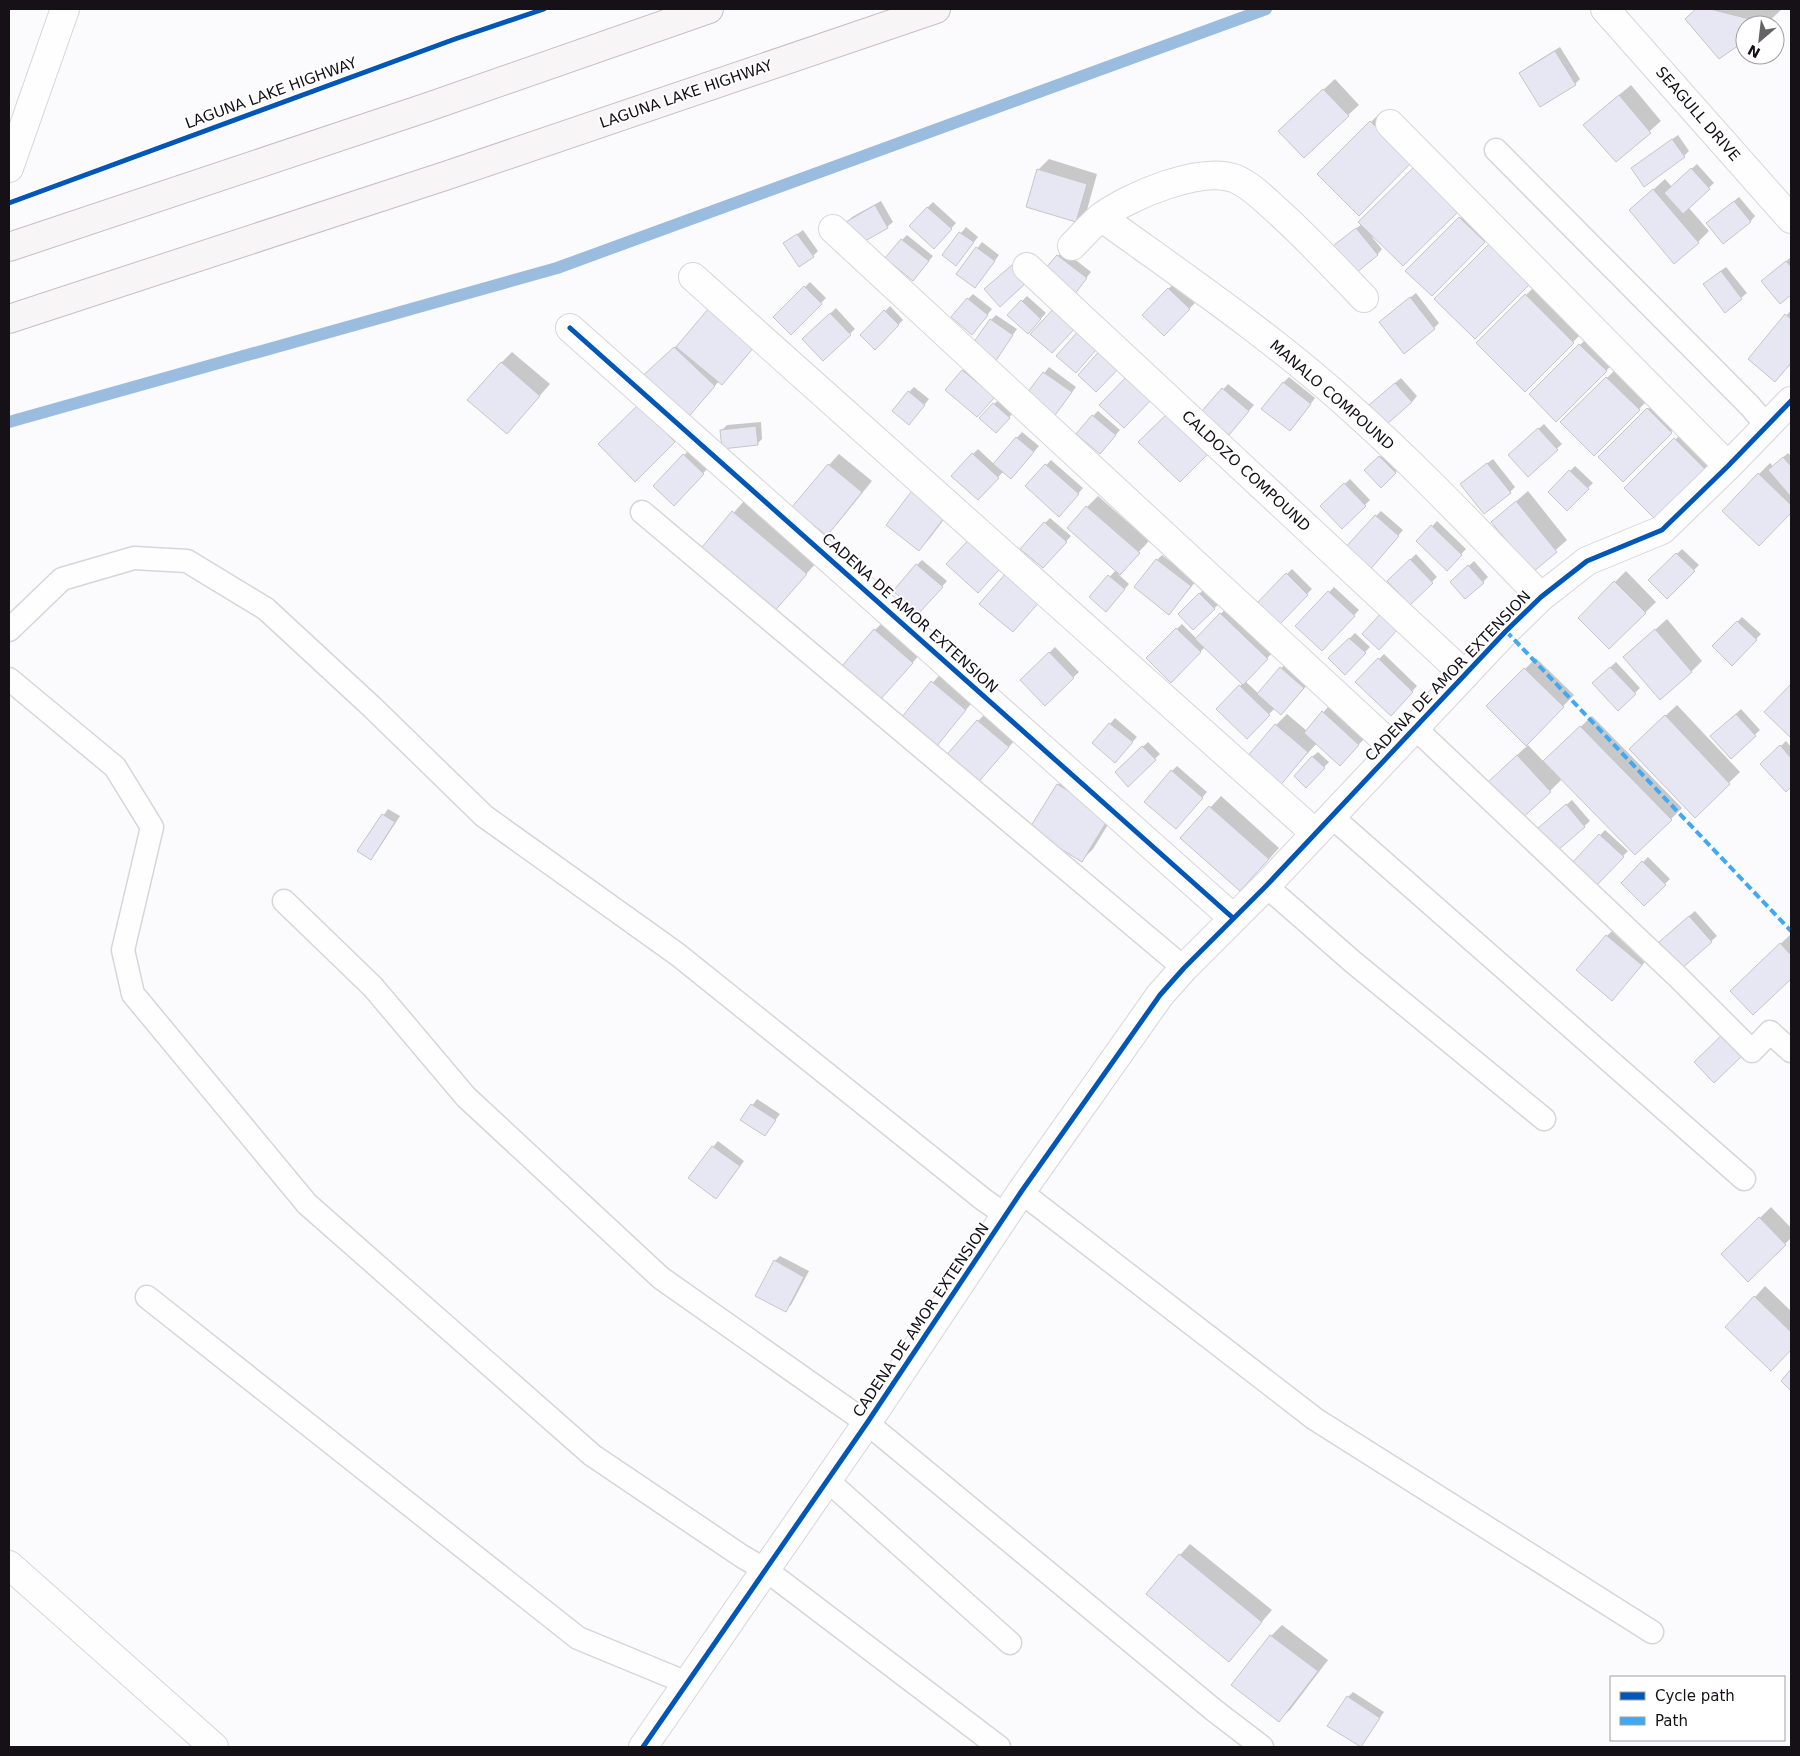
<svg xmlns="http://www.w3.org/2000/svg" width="1800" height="1756" font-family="'DejaVu Sans',sans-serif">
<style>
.shadow{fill:#0003}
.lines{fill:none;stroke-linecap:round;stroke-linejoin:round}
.stream{stroke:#9abcdf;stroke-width:12}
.building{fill:#e6e7f2;stroke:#c6c6ca}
.service-casing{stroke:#d8d5da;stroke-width:25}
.minor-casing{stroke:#d8d5da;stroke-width:30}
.secondary-casing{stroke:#d8d5da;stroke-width:30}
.primary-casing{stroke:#c7bec4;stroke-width:30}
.service{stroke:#fefeff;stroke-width:22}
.minor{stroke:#fefeff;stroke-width:28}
.secondary{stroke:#fefeff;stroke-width:28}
.primary{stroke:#f8f5f7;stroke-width:28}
.quiet{stroke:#3fa9f5;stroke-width:4;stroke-dasharray:8 4;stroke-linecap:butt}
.cycleway-casing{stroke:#fff;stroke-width:8}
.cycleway{stroke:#0057b8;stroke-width:5}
.labels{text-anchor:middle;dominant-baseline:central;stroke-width:4;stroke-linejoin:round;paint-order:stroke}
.street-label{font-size:15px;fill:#151117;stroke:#fff}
</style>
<rect width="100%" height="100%" fill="#fbfafc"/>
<g class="shadow">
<path d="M1697,9h85l-17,16h-20v14l-58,-20z"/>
<path d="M1560,47l20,32 -5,5 -54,-11 5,-5z"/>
<path d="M1335,79l24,26 -11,10 -57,5z"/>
<path d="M1631,85l30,36 -45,40 -20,-47z"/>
<path d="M1382,111l40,39 -103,24z"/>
<path d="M1678,135l11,16 -5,5 -52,12z"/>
<path d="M1049,159l48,15 -10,36 -11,11 -38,-51z"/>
<path d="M1697,164l17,19 -26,24 21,24 -11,11 -56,-42 23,-21 7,8z"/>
<path d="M1739,197l16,19 -5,6 -37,-4z"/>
<path d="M881,201l12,21 -6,5 -28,16 -12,-20 5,-6z"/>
<path d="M933,202l23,21 -17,19 -12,-34z"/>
<path d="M1471,207l24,24 -63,63 -25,-23z"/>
<path d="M1362,224l12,12 -2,1 10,12 -5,6 -42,-11z"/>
<path d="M966,227l12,10 -17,22 -18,-4z"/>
<path d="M803,230l15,21 -5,5 -28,-13z"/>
<path d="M907,235l26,21 -15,18 -16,-34z"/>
<path d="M982,242l17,13 -19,26 -22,-8z"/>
<path d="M1063,250l28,22 -13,16 -20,-32z"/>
<path d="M1791,257v36l-10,9 -13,-26z"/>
<path d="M1726,267l21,26 -22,18 -15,-32z"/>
<path d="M810,282l16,16 -35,35 -17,-16z"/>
<path d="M1174,283l21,20 -31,31 -20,-19z"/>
<path d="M1537,284l47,47 -59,59 -47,-47z"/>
<path d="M1416,293l23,30 -5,5 -48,-11z"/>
<path d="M973,294l19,15 -15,19 -9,-29z"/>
<path d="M1027,296l19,17 -18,19 -19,-17z"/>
<path d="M890,306l13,14 -28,28 -13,-13z"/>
<path d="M836,308l19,21 -32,30 -19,-20z"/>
<path d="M1791,310v54l-16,17 -25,-22z"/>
<path d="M996,315l21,14 -22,31 -4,-40z"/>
<path d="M765,334l-32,38 -11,11 -3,-2 -23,27 -46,-38 36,-33z"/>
<path d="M1591,334l26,26 -61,60 -25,-26z"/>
<path d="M512,352l38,32 -32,37 -17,-58z"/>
<path d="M968,365l31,26 -22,24 -30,-25z"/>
<path d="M1049,367l27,20 -18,24 -32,-14z"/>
<path d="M1618,367l32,31 -56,56 -32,-32z"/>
<path d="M1289,377l26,21 -20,27 -11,-43z"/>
<path d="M1401,378l16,18 -5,6 -37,-2z"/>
<path d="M1228,384l26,21 -20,23 -31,-16z"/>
<path d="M914,387l15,12 -15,19 -5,-26z"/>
<path d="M649,395l36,35 -50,50z"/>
<path d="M1659,398l23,23 -59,59 -24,-23z"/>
<path d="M999,399l15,13 -18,20 -15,-14z"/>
<path d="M1098,411l22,19 -15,17 -12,-31z"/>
<path d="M761,422l1,17 -5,5 -35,-14 5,-5z"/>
<path d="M1544,424l18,20 -34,31 -13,-25z"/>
<path d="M1686,429l32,31 -60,60 -32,-32z"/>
<path d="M1022,432l17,14 -23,26 -12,-1 -26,27 -5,-44 5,-5 16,15z"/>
<path d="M689,450l19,18 -34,36 -20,-18z"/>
<path d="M1385,452l15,16 -19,18 -15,-16z"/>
<path d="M1788,453l3,3v56l-32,32v-70l11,-11 3,3z"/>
<path d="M839,454l33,27 -34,42 -11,11 2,-69z"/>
<path d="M1493,459l22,28 -5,5 -43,-13z"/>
<path d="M1051,460l32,28 -19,22 -37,-24z"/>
<path d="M1575,466l18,17 -26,26 -18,-17z"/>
<path d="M926,478l31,24 -27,36 -11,11z"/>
<path d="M1350,479l20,21 -28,27 -20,-21z"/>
<path d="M1528,491l39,49 -34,30 -41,-48z"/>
<path d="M1098,496l51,45 -31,33 11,10 -18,21 -20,-8 25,-27 -29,-63z"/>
<path d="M744,501l73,61 -45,50 -73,-60z"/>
<path d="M1381,511l22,19 -30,35 3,-49z"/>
<path d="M1050,518l21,18 -23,26 -3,-39z"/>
<path d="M1437,521l29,28 -19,20 -29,-28z"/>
<path d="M1682,549l17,16 -32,32 -17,-17z"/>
<path d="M1416,554l21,23 -27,26 -21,-22z"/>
<path d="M1162,555l34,26 -22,27 -17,-48z"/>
<path d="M922,560l25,21 -23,26 -7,-42z"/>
<path d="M1474,561l14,16 -5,5 -26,-5z"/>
<path d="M1292,569l20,20 -33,34 -21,-20z"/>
<path d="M1626,571l30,31 -47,46 -30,-30z"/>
<path d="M1334,587l25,23 -37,39 -25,-23z"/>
<path d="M1205,588l15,15 -27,25 -14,-14z"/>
<path d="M1231,603l47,44 -33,34 14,13 27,-31 23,20 -23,26 -11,-1 -28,29 -29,-28 25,-26 -38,-36 -34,34 -24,-23 35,-34 15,15z"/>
<path d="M1742,617l19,17 -29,30 -18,-18z"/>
<path d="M886,619l37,32 -43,48 -5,-69z"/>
<path d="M1667,619l35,42 -11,11 -66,-15z"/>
<path d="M1355,633l15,14 -25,26 -15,-15z"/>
<path d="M1055,647l24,25 -34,32 -23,-24z"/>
<path d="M1384,654l33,32 -26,28 -35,-32z"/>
<path d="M1536,658l38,37 -48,49 -38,-38z"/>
<path d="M1616,662l24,26 -22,21 -24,-26z"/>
<path d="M943,671l33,27 -40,47 -34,-27z"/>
<path d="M1791,686v50l-25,-24z"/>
<path d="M1677,705l63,67 -45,44 -53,-78z"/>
<path d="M1328,707l36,32 -24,25 -23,-21 -38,42 -3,-60 11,-11 20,17z"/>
<path d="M1741,709l19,21 -29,27 -14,-26z"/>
<path d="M989,710l30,26 -34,37 -7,-52z"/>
<path d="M1592,716l90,92 -11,11 -109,-40 -12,12 -51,-19 29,-27 16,17z"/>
<path d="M1115,718l22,19 -17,19 -26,-13z"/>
<path d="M1786,741l5,6v38l-5,5 -24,-26z"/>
<path d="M1148,742l12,12 -32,31 -12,-13z"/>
<path d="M1318,752l11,10 -18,19 1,-24z"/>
<path d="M1177,766l30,26 -26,30 -9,-51z"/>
<path d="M1069,774l51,31 -27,44 -11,11 -24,-75z"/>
<path d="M1221,796l58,52 -28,31 -69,-41z"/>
<path d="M1572,800l18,21 -33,29 -13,-26z"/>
<path d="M388,809l12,7 -24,37 -5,5 -12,-8z"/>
<path d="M1605,830l23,21 -34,35 -22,-21z"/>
<path d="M1648,857l22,22 -26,25 -21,-21z"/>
<path d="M1695,911l22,25 -35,31 -17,-30z"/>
<path d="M1618,925l34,29 -40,45 -5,-63z"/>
<path d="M1791,934v43l-38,36 -11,-33z"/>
<path d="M757,1099l23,15 -15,20 -23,-14z"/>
<path d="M718,1141l26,20 -23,31 -32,-15z"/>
<path d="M1771,1207l20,21v10l-43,42 -25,-26z"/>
<path d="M780,1256l29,15 -18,34 -6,5 -10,-49z"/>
<path d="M1765,1286l26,25v38l-20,20 -16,-72z"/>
<path d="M1190,1544l82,66 -43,50 -49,-105z"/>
<path d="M1282,1625l46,35 -38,50 -11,10 -8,-84z"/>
<path d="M1353,1692l31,20 -24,34 -12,-49z"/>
</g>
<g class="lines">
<path class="stream" d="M9,422l548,-154 709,-259"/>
</g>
<g class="building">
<path d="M1696,9h14l59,15 -2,1h-22v16l-26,18 -34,-40z"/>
<path d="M1555,51l21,34 -36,22 -21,-34z"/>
<path d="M1323,89l26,27 -45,42 -26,-27z"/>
<path d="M1619,95l32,38 -35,29 -33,-37z"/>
<path d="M1370,121l42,41 -53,54 -42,-42z"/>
<path d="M1672,139l13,18 -41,30 -13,-19z"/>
<path d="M1418,163l44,45 -59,58 -45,-44z"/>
<path d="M1691,168l19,21 -27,25 -19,-21z"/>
<path d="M1037,169l50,15 -11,38 -50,-15z"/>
<path d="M1653,189l46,54 -25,21 -45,-54z"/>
<path d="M1734,201l17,21 -28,22 -17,-21z"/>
<path d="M875,205l13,23 -30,17 -12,-23z"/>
<path d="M927,207l25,22 -18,20 -25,-23z"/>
<path d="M1459,217l26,25 -53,54 -27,-25z"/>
<path d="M1356,228l22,27 -27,22 -22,-28z"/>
<path d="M959,232l15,10 -18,24 -14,-11z"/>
<path d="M797,234l17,23 -15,10 -16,-24z"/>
<path d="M901,239l28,22 -16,20 -28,-23z"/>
<path d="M1491,242l40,41 -56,56 -41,-40z"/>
<path d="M976,247l19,14 -20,27 -19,-14z"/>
<path d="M1057,255l30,23 -13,17 -31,-24z"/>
<path d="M1786,261l5,6v28l-11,9 -19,-23z"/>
<path d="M1012,265l15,17 -27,25 -16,-18z"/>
<path d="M1721,271l21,28 -17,14 -22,-29z"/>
<path d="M804,286l18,18 -31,31 -18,-18z"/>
<path d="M1168,288l22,21 -26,27 -22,-21z"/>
<path d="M1525,294l49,49 -49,49 -49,-49z"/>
<path d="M1410,297l25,32 -31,25 -25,-32z"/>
<path d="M967,298l21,17 -16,20 -21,-18z"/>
<path d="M1021,300l20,19 -13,15 -21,-19z"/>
<path d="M1057,305l22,19 -27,29 -22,-19z"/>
<path d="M709,308l46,38 -33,39 -46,-38z"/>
<path d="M884,310l15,15 -24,25 -15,-15z"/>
<path d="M830,313l21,22 -28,26 -21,-22z"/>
<path d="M1785,314l6,5v44l-16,19 -27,-23z"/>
<path d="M990,319l23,16 -18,27 -24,-16z"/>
<path d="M1082,327l19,17 -25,29 -20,-17z"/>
<path d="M1579,344l28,27 -51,51 -27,-28z"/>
<path d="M674,347l41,39 -30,35 -48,-40z"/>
<path d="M1103,347l21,16 -28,29 -18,-17z"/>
<path d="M501,362l39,34 -33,38 -40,-34z"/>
<path d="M962,370l33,27 -18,20 -32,-27z"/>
<path d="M1043,372l29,20 -19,26 -29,-21z"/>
<path d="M1131,372l25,23 -32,33 -25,-23z"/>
<path d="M1606,377l34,33 -46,46 -34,-34z"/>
<path d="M1283,382l28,22 -21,27 -29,-22z"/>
<path d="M1395,383l17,19 -26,23 -17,-20z"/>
<path d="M1222,388l27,23 -20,24 -28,-23z"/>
<path d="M908,391l17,14 -16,20 -17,-14z"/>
<path d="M993,403l17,15 -14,15 -17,-15z"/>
<path d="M638,405l37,37 -40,40 -37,-38z"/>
<path d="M1173,408l41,40 -34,34 -42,-40z"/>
<path d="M1647,408l25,25 -49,49 -25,-25z"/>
<path d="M1092,415l24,20 -16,19 -24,-20z"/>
<path d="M756,426l2,19 -36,4 -2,-19z"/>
<path d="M1538,428l20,22 -30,27 -20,-22z"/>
<path d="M1016,437l18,15 -23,27 -18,-15z"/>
<path d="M1674,438l34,34 -50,50 -34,-34z"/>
<path d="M972,453l27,25 -21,22 -27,-24z"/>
<path d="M683,454l21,20 -30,32 -21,-20z"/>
<path d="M1379,456l17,17 -15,15 -17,-18z"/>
<path d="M1783,457l8,9v31l-23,-27z"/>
<path d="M1487,463l24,30 -27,21 -24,-30z"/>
<path d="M828,464l34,28 -35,44 -35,-29z"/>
<path d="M1045,464l34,30 -20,23 -34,-31z"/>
<path d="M1569,470l20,19 -22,22 -19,-19z"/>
<path d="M1758,473l33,32v8l-32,33 -37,-35z"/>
<path d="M1344,483l22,23 -24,23 -22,-23z"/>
<path d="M914,488l33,26 -28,37 -33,-26z"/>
<path d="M1516,501l41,51 -24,20 -42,-50z"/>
<path d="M1086,506l54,47 -20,22 -53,-47z"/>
<path d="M732,511l75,63 -35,40 -74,-62z"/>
<path d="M1375,515l24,21 -31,36 -25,-22z"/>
<path d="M1044,522l23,20 -24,26 -23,-19z"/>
<path d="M1431,525l31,30 -15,16 -31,-30z"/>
<path d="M975,533l32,28 -29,32 -32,-29z"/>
<path d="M1676,553l19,18 -28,28 -19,-19z"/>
<path d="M1156,559l35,27 -22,29 -35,-28z"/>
<path d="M1410,559l23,24 -23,22 -23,-24z"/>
<path d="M916,564l27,23 -24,26 -26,-22z"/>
<path d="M1468,565l16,18 -19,16 -15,-17z"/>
<path d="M1008,571l33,29 -28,32 -34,-28z"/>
<path d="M1286,573l22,22 -29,30 -22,-22z"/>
<path d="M1108,575l17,14 -19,23 -17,-15z"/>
<path d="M1614,581l32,32 -37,36 -31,-31z"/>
<path d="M1328,591l27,25 -33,35 -27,-25z"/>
<path d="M1199,593l16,16 -22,21 -15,-16z"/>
<path d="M1382,612l17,16 -20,22 -17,-16z"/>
<path d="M1220,613l48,46 -25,26 -48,-46z"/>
<path d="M1737,621l20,19 -25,26 -20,-20z"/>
<path d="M1176,628l25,24 -30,31 -25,-25z"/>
<path d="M874,629l39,34 -33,37 -39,-33z"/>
<path d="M1655,629l37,43 -32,28 -37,-43z"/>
<path d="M1349,638l17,15 -21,22 -17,-17z"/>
<path d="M1049,652l25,26 -29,28 -25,-26z"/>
<path d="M1378,658l35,34 -22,24 -36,-34z"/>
<path d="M1280,667l24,21 -23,27 -24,-21z"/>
<path d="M1610,667l26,27 -18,17 -26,-28z"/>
<path d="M1524,668l40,39 -38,39 -40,-40z"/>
<path d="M931,681l35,29 -30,37 -35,-29z"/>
<path d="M1791,684v54l-27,-26z"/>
<path d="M1239,685l31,30 -23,24 -31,-30z"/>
<path d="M1322,711l37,34 -19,21 -36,-33z"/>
<path d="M1736,714l20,22 -25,23 -21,-23z"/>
<path d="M1665,715l65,69 -35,34 -66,-69z"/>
<path d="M977,720l32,27 -34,39 -32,-27z"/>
<path d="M1109,723l24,19 -18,21 -23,-20z"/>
<path d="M1275,724l33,28 -29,35 -33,-29z"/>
<path d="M1580,726l92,94 -37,35 -92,-94z"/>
<path d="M1780,745l11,13v29l-5,5 -26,-28z"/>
<path d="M1142,746l14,14 -28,27 -13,-15z"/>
<path d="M1517,755l34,37 -31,28 -33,-37z"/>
<path d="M1312,756l13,12 -19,20 -12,-12z"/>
<path d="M1171,770l32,28 -27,31 -32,-27z"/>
<path d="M1057,784l53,32 -28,46 -53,-33z"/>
<path d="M1566,804l19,23 -28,24 -20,-22z"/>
<path d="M1209,806l60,53 -29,32 -60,-53z"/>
<path d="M382,814l13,8 -24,38 -14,-9z"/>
<path d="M1599,834l25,23 -30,31 -24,-23z"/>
<path d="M1642,861l24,24 -22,21 -23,-23z"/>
<path d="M1689,916l23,26 -31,27 -22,-27z"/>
<path d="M1606,935l36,30 -30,36 -36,-31z"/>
<path d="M1780,943l11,12v24l-38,36 -23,-24z"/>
<path d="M1725,1032l20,21 -31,30 -20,-21z"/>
<path d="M751,1104l25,16 -11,16 -25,-16z"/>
<path d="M712,1146l28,20 -24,33 -28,-21z"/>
<path d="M1759,1217l27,28 -38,37 -27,-28z"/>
<path d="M774,1260l30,17 -18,35 -31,-16z"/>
<path d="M1754,1296l37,36v18l-20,21 -46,-44z"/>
<path d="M1791,1369v22l-10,-10z"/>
<path d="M1179,1554l83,68 -33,40 -83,-68z"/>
<path d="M1270,1635l48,36 -39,51 -48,-37z"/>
<path d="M1347,1696l33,22 -19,29 -34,-21z"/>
</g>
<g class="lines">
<defs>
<g id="service">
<path d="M1496,150l254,256 17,20"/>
<path d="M642,512l542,456"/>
<path d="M9,630l53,-51 72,-21 53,3 79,48 106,98 112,109 193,138 307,246 22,15"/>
<path d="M9,679l106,88 37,60 -29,123 10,44 174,210 285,251 151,102 23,13 233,177"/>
<path d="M1415,728l263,249 74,74 18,-19 21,19"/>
<path d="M1331,816l413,363"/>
<path d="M1266,886l87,76 191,157"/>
<path d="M284,901l89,86 93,110 195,181 206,145 348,288 47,36"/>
<path d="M1021,1192l294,227 337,213"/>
<path d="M147,1297l431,341 109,45"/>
<path d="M827,1480l183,163"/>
</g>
<g id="minor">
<path d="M1390,124l338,342"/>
<path d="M9,168l56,-159"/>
<path d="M1101,217c86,62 174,122 252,193 66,59 126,123 188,187"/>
<path d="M833,229l562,520"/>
<path d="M1072,246c9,-9 19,-21 29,-29 28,-21 101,-52 135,-38 14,6 26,18 37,28 32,28 61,60 91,91"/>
<path d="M1027,267l438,408"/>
<path d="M693,277l622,556"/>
<path d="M570,328l663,590"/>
<path d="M9,1565l205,182"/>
<path d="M643,1747l224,-324 154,-231 139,-197 24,-27 82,-82 240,-255 35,-34 46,-36 75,-31 66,-64 63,-65"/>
</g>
<path id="secondary" d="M1605,9l186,210"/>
<g id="primary">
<path d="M9,247l419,-140 281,-98"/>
<path d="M9,319l442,-145 485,-165"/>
</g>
</defs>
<use href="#service" class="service-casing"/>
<use href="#minor" class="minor-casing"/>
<use href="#secondary" class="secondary-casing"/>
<use href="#primary" class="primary-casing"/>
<use href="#service" class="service"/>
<use href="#minor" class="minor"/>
<use href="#secondary" class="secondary"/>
<use href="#primary" class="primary"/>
<path class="quiet" d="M1506,631l285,300"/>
<defs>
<g id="cycleway">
<path d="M9,203l446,-164 89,-30"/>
<path d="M570,328l663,590"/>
<path d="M643,1747l224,-324 154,-231 139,-197 24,-27 82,-82 240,-255 35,-34 46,-36 75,-31 66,-64 63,-65"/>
</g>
</defs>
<use href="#cycleway" class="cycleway-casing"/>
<use href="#cycleway" class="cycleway"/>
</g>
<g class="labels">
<g class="street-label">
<text transform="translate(271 93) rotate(-20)">LAGUNA LAKE HIGHWAY</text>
<text transform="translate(686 94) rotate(-19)">LAGUNA LAKE HIGHWAY</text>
<text transform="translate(1698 114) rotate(49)">SEAGULL DRIVE</text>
<text transform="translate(1332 395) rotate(41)">MANALO COMPOUND</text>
<text transform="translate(1246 471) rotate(43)">CALDOZO COMPOUND</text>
<text transform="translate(910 613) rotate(42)">CADENA DE AMOR EXTENSION</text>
<text transform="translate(1448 676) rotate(-46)">CADENA DE AMOR EXTENSION</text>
<text transform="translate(921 1320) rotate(-56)">CADENA DE AMOR EXTENSION</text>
</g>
</g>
<rect width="1800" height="1756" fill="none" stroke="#151117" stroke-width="20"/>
<rect x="1610" y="1676" width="175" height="65" fill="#ffffff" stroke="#a1a0a2"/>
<rect x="1620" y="1692" width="25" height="8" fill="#0057b8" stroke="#a1a0a2"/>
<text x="1655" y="1701" font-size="15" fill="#151117">Cycle path</text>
<rect x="1620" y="1717" width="25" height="8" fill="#3fa9f5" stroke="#a1a0a2"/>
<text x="1655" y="1726" font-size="15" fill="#151117">Path</text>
<g transform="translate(1760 40) rotate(208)"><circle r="24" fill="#ffffff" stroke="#a1a0a2"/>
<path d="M0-4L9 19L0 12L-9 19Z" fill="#666367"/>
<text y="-8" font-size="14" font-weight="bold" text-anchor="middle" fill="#151117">N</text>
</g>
</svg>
